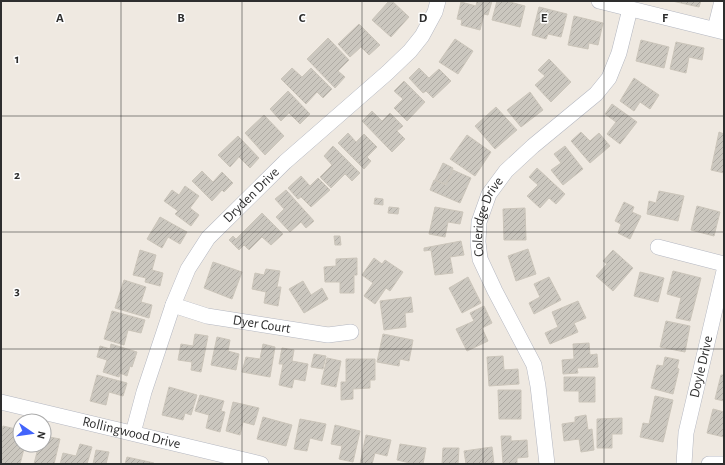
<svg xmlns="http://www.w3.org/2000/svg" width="725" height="465" font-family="'Alegreya Sans',sans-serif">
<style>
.building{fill:url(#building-hatch);stroke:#cbc5ba}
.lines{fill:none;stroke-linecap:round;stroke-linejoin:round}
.minor-casing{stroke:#b4b7c1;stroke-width:16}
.minor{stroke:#fff;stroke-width:15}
.grid{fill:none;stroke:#2e2e2e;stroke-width:1;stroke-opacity:0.55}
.labels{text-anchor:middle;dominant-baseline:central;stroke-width:3;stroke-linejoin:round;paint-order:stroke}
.street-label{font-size:14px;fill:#2e2e2e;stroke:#fff}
.grid-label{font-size:13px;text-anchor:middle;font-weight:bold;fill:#2e2e2e;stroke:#fff;stroke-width:3;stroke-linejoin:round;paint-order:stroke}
</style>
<defs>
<pattern id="building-hatch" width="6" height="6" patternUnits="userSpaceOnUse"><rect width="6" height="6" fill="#cbc7bf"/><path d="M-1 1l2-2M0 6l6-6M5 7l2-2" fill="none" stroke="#afaba4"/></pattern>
</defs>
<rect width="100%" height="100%" fill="#efe9e1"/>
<g class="building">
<path d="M389,1h3l17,16 -18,20 -19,-17z"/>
<path d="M477,1h15l-4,14 -4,-1 -4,16 -19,-5 1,-5 -5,-1 4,-17 15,4z"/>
<path d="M497,1h9l19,5 -5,21 -28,-7z"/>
<path d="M672,1h29l-2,6z"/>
<path d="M539,7l28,7 -6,23 -13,-3 -2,5 -14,-4z"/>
<path d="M574,16l29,7 -5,22 -9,-2 -1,6 -20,-4z"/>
<path d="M359,24l21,21 -11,10 -8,-8 -11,10 -12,-13z"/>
<path d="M328,38l21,22 -11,11 7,6 -10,11 -28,-29z"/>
<path d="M455,39l18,12 -15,23 -19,-12z"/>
<path d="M641,40l28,7 -5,21 -28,-7z"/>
<path d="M676,42l28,6 -2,12 -13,-3 -3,16 -16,-4z"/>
<path d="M549,59l22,23 -20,20 -16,-17 10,-9 -7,-6z"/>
<path d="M292,68l10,9 9,-9 21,21 -9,9 -6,-6 -11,12 -25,-25z"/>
<path d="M419,68l10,10 10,-9 12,12 -18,17 -7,-7 -3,2 -14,-15z"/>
<path d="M634,78l25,17 -9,14 -10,-7 -6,9 -14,-10z"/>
<path d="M404,81l21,21 -18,19 -13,-13 9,-9 -9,-8z"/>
<path d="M288,91l22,23 -10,10 -11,-11 -8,8 -11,-12z"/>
<path d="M530,92l13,18 -22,17 -14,-17z"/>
<path d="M612,104l25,18 -17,22 -13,-10 9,-12 -11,-8z"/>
<path d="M496,107l21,23 -22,19 -20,-23z"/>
<path d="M372,111l10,10 8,-8 13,13 -6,5 8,8 -13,13 -30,-31z"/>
<path d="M264,115l20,21 -19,19 -20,-22z"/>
<path d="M581,132l9,9 9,-8 11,13 -20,17 -19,-22z"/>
<path d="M719,132l5,2v39l-13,-3z"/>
<path d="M348,133l8,9 8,-8 13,13 -10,10 4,4 -7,8 -26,-26z"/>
<path d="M467,135l24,17 -16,24 -25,-17z"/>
<path d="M238,136l21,22 -9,10 -11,-11 -9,10 -12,-12z"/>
<path d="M333,146l27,27 -8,8 -7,-7 -14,14 -11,-11 12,-12 -8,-9z"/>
<path d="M565,146l18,23 -20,16 -12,-15 10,-7 -7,-9z"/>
<path d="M443,163l10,5 -7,16 -11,-4z"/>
<path d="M537,168l28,26 -9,10 -7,-6 -9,10 -13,-12 11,-11 -9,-8z"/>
<path d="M453,170l18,8 -11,25 -30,-13 4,-10 12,5z"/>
<path d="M202,171l11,11 9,-10 11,11 -9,9 -2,-2 -10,11 -20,-20z"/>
<path d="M301,176l9,10 8,-8 12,12 -19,17 -10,-10 -3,2 -10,-11z"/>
<path d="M185,186l14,10 -9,12 9,7 -8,11 -16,-12 3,-3 -14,-10 8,-11 7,5z"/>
<path d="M286,190l28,31 -8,7 -5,-6 -11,10 -14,-15 8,-8 -9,-10z"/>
<path d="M659,191l25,5 -6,25 -31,-7 2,-13 7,2z"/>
<path d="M375,198l8,1v6l-9,-1z"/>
<path d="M624,202l10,5 -2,5 9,4 -11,23 -12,-6 3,-9 -6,-3z"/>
<path d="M697,206l23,6 -6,24 -23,-6z"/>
<path d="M389,207l10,1 -1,6 -10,-1z"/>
<path d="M435,207l28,5 -3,12 -12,-2 -3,15 -16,-3z"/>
<path d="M525,208l1,32h-22l-1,-31z"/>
<path d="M262,213l21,21 -12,11 -9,-8 -13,13 -5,-5 -5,5 -10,-10 4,-4 3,3z"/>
<path d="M160,217l27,15 -7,12 -12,-7 -6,11 -15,-9z"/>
<path d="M334,236h6l1,9h-6z"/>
<path d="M461,241l3,14 -14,2 3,16 -18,2 -4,-25 -7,1v-3z"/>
<path d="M528,249l8,25 -20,7 -8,-25z"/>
<path d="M140,250l16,5 -4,15 11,3 -3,13 -15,-4 1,-4 -13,-3z"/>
<path d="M613,250l20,18 -20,23 -17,-15 11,-12 -4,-3z"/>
<path d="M357,258v17h-3v18h-14v-11h-15l-1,-15 12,-1v-7z"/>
<path d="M374,258l8,6 3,-4 18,12 -13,19 -4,-3 -11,16 -11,-8 9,-13 -11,-8z"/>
<path d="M213,262l29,10 -10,27 -28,-11z"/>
<path d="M266,269l14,2 -3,16h4l-3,19 -14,-3 2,-11 -14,-3 3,-16 9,2z"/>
<path d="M673,271l28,7 -11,43 -14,-3 5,-20 -14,-4z"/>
<path d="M640,272l24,6 -6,24 -24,-6z"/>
<path d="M468,277l13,26 -19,10 -13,-25z"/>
<path d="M549,277l12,23 -27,14 -5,-11 11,-6 -6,-13z"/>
<path d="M124,280l22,7 -5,15 11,3 -3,13 -34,-10z"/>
<path d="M303,281l8,14 11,-7 6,11 -24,14 -15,-24z"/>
<path d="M411,297l2,15 -8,1 1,14 -22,3 -4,-29z"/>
<path d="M578,301l8,17 -12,5 4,9 -28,12 -5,-11 13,-6 -6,-15z"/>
<path d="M484,306l8,17 -10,5 6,13 -21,10 -11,-22 18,-8 -4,-8z"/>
<path d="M112,311l33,9 -4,13 -13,-3 -4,15 -20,-6z"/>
<path d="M666,321l24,5 -5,26 -25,-5z"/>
<path d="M195,334l13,2 -7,36 -10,-2 1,-8 -14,-2 3,-16 12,2z"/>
<path d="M383,334l30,6 -4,21 -9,-2 -1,7 -22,-4z"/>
<path d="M217,337l13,3 -2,11 11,3 -3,16 -25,-5z"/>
<path d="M589,343l1,12 7,-1 1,13 -21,1 1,5 -15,1 -1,-14 12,-1 -1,-15z"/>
<path d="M111,344l26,8 -5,15 -2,-1 -3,10 -7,-3 -1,4 -16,-5 4,-12 -10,-3 3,-11 10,3z"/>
<path d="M263,344l12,3 -5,30 -28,-5 4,-15 14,2z"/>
<path d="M282,348l12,2 -2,11 16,3 -3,17 -11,-2 -2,9 -13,-3 4,-21h-4z"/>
<path d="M314,354l12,2 -3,13 -12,-2z"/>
<path d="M503,356l1,14 14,-1 1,15 -30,2 -2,-29z"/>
<path d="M665,357l14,3 -2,8 2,1 -6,25 -22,-6 6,-23 6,1z"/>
<path d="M327,358l14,3 -5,26 -15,-3z"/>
<path d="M346,359h29v21h-5v8l-17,1v10l-12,1v-18h5z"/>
<path d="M97,375l30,8 -4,13 -14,-4 -3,13 -16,-4z"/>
<path d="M721,375h3v26l-9,-2z"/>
<path d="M564,377h31v25h-16v-11h-15z"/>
<path d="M169,387l28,8 -6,20 -6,-2 -2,7 -21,-5z"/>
<path d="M498,390h23v29h-22z"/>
<path d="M200,395l24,6 -3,10 4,1 -5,20 -14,-4 3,-13 -14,-4z"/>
<path d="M655,396l18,4 -10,42 -23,-5 3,-14 6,1z"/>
<path d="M233,402l26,6 -5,17 -11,-3 -3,13 -14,-4z"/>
<path d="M713,409l11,3v25l-17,-4z"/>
<path d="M586,415l2,15 4,-1 2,21 -13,2 -2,-13 -15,2 -2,-17 13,-2v-5z"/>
<path d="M263,417l29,8 -6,21 -29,-7z"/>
<path d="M622,418v16h-10v14h-15v-29z"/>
<path d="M300,419l26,5 -4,17 -12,-3 -3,13 -13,-2z"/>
<path d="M335,425l25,6 -7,31 -14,-3 3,-13 -11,-2z"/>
<path d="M3,426l17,4v15h5l-5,19h-19v-29z"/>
<path d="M366,435l25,5 -4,16 -12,-3 -3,11h-12z"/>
<path d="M44,436l16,3 -6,25h-20l4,-16h3l1,-3h2z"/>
<path d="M501,436h10v5l16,-1 1,17 -11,1v6h-14z"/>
<path d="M80,444l12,3 -5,17h-27l3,-11 13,3z"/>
<path d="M400,444l26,4 -3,16h-13v-1l-13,-3z"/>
<path d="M492,447l2,17h-28l-2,-13z"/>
<path d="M443,448h16l-1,16h-28h12z"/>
<path d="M96,450l13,2 -3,12h-13z"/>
<path d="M127,457l27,6v1h-29z"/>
</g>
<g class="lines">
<defs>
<g id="minor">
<path d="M599,1l125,31"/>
<path d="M715,29l7,-28"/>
<path d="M658,247l66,17"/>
<path id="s1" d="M173,305l34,11 121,19 23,-3"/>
<path id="s2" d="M1,402l260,62"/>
<path id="s3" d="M133,433l11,-41 29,-87 15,-36 20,-31 77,-76 102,-89 23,-22 12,-15 13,-24 3,-11"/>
<path id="s4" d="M547,464l-9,-78 -4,-21 -39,-74 -15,-32 -2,-17 1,-20 10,-28 17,-23 27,-25 63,-52 13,-16 10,-25 11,-44"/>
<path id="s5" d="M684,464l2,-31 38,-162"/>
<path d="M709,464h13"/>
</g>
</defs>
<use href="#minor" class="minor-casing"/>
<use href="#minor" class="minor"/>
</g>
<path class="grid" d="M121,1v463M242,1v463M362,1v463M483,1v463M604,1v463M1,116h723M1,232h723M1,349h723"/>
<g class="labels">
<g class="street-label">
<text stroke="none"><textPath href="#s3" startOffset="271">Dryden Drive</textPath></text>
<text stroke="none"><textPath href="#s4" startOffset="263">Coleridge Drive</textPath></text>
<text stroke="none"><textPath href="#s1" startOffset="91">Dyer Court</textPath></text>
<text stroke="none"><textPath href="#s5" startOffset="99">Doyle Drive</textPath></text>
<text stroke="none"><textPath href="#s2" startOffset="134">Rollingwood Drive</textPath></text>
</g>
</g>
<g class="grid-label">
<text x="60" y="22">A</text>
<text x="181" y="22">B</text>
<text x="302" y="22">C</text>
<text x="423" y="22">D</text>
<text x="544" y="22">E</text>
<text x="665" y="22">F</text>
<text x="17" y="63">1</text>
<text x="17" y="179">2</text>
<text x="17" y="295">3</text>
</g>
<rect width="725" height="465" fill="none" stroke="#2e2e2e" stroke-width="4"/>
<g transform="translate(32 433) rotate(103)"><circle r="19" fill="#ffffff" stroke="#ababab"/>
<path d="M0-3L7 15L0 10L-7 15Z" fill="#4264fb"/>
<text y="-6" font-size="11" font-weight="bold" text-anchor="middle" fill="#2e2e2e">N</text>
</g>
</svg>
